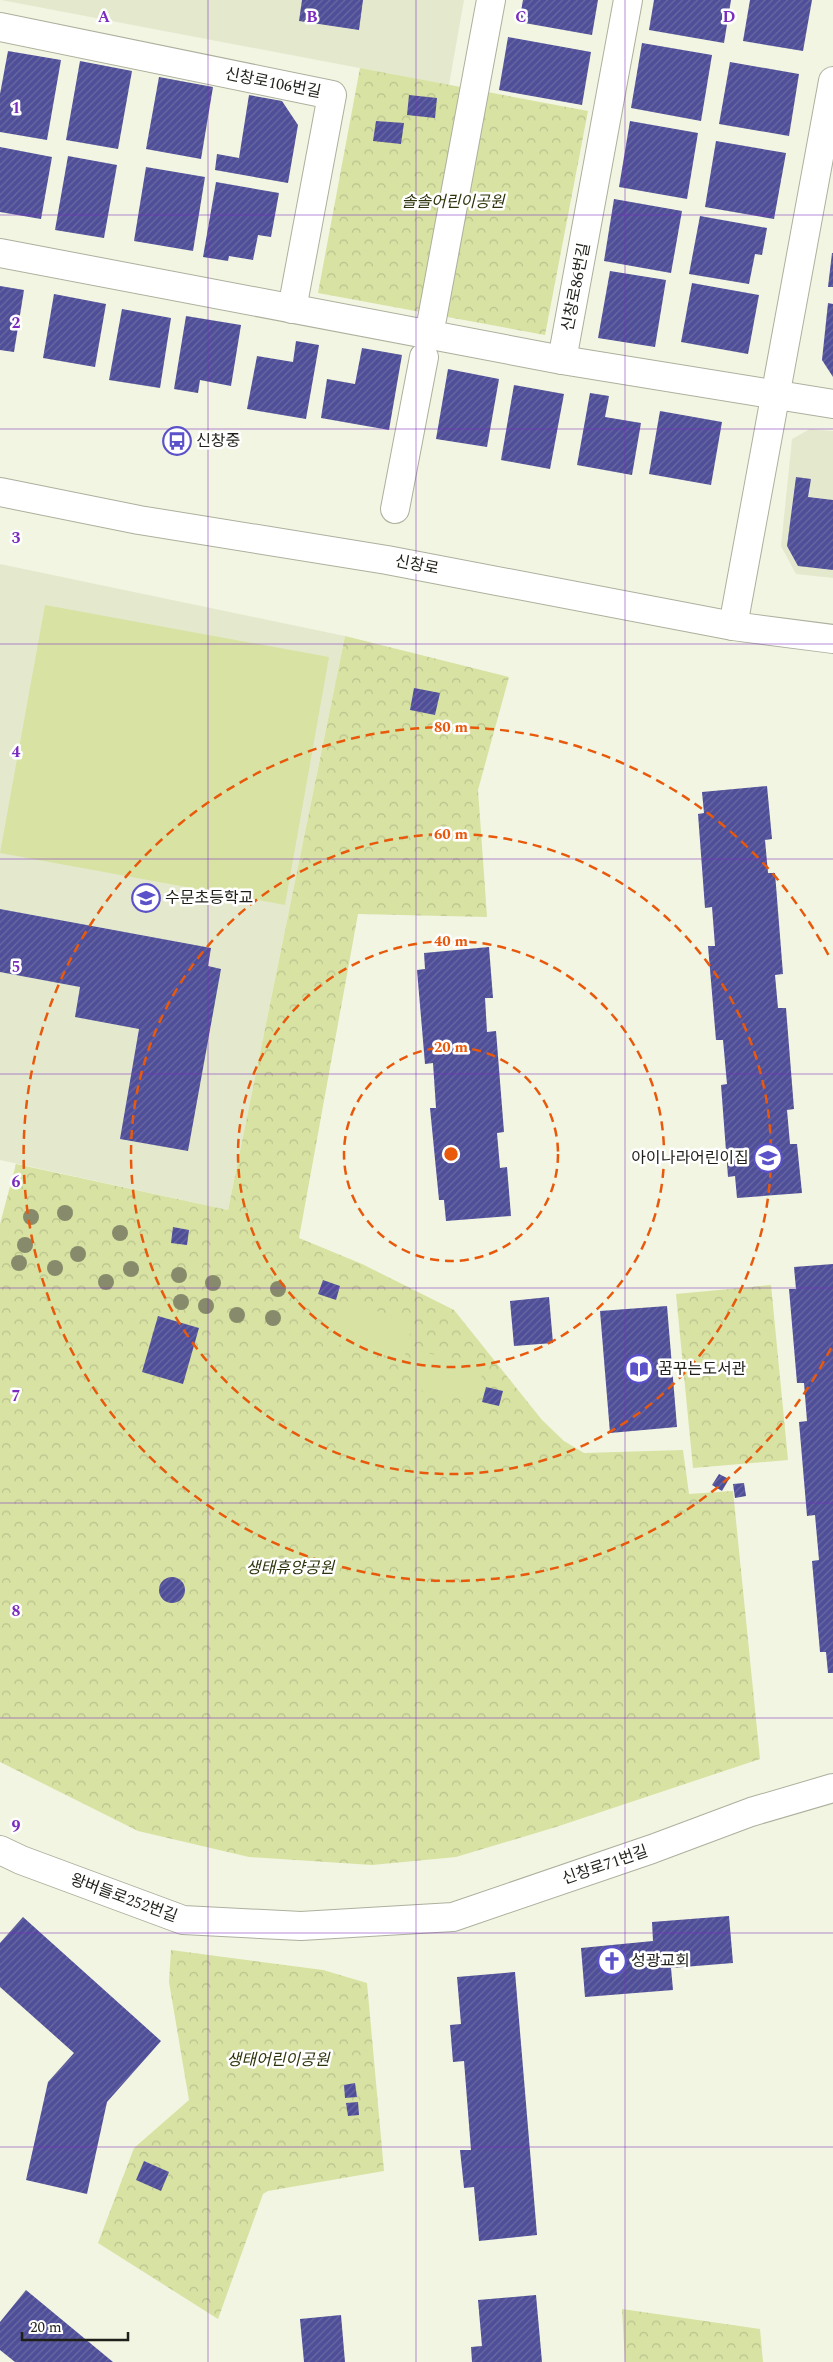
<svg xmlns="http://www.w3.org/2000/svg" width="833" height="2362" font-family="Spectral,'Noto Sans KR',serif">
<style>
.built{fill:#e4e9ce}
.forest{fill:url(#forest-crowns)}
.pitch{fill:#d8e2a3}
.building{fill:url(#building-hatch)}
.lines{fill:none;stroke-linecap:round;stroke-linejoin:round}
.minor-casing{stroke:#acb09d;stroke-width:30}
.major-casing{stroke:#acb09d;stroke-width:30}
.minor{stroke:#fff;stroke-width:28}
.major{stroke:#fff;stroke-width:28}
.tree{fill:#878b6c}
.grid{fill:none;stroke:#7b2cbf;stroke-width:1;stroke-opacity:0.55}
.ring{fill:none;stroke:#e8590c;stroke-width:2.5;stroke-dasharray:9 6}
.labels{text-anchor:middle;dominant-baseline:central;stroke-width:5;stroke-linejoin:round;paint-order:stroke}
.street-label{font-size:16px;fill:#1f2019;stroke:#fff}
.park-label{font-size:16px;font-style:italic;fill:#30340c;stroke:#fff}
.poi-label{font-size:16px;fill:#1f2019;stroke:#fff;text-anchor:start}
.grid-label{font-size:16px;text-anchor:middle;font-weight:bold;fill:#7b2cbf;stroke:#fff;stroke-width:5;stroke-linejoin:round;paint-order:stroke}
.centre{fill:#e8590c;stroke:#fff;stroke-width:2.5}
.ring-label{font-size:15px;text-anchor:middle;font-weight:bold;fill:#e8590c;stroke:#fff;stroke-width:5;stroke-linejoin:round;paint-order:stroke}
</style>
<defs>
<pattern id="forest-crowns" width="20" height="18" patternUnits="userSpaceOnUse" patternTransform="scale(1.25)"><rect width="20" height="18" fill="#d8e2a3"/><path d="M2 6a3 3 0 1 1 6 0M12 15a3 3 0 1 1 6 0" fill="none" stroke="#b9c28c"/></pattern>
<pattern id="building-hatch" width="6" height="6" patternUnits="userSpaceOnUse" patternTransform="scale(1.25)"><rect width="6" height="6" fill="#4f4e99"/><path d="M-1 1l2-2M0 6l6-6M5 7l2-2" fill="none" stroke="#6a6aa1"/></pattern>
</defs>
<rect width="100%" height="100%" fill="#f2f5e1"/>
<g class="built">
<path d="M1,0h463l-15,85z"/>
<path d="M810,429l23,2v147l-37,-4 -15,-28 11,-107z"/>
<path d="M0,564l345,72 -117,574 -228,-50z"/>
</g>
<g class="forest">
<path d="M360,68l228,43 -43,224 -227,-42z"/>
<path d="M345,636l164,41 -31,113 9,127 -129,-3 -59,324 63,26 92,46 88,110 22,21 20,12 99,-3 6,44 44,-3 27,268 -204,68 -100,30 -84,8 -123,-8 -111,-26 -138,-69v-538l16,-60 212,46z"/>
<path d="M771,1285l17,175 -95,8 -17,-174z"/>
<path d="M171,1950l152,20 44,13 17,188 -116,20 -5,3 -45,125 -120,-76 36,-95 55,-48 -20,-118z"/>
<path d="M622,2309l138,20 3,33h-138z"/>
</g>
<g class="pitch">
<path d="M45,605l284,52 -44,248 -285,-52z"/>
<path d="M339,1302l74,18 -9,40 -75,-18z"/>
<path d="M417,1351l67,14 -8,37 -66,-14z"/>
</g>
<g class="building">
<path d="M302,0h61l-4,30 -60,-9z"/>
<path d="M523,0h75l-6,35 -73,-13z"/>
<path d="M654,0h77l-7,43 -75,-13z"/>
<path d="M750,0h62l-9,51 -60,-10z"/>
<path d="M508,37l83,15 -9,53 -83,-15z"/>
<path d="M642,43l70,12 -11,66 -70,-13z"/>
<path d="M8,51l53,9 -14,80 -47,-8v-38z"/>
<path d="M80,61l52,10 -14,78 -52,-9z"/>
<path d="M730,62l69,12 -10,62 -70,-12z"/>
<path d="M159,77l54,10 -12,72 -55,-10z"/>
<path d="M249,95l33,6 16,24 -10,58 -73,-13 2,-16 22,4z"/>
<path d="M409,95l28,3 -2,20 -28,-3z"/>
<path d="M376,121l28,2 -3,21 -28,-3z"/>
<path d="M630,121l68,12 -11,66 -68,-12z"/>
<path d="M716,141l70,12 -12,66 -69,-12z"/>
<path d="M0,147l52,10 -11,62 -41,-7z"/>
<path d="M68,156l49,9 -13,73 -49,-8z"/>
<path d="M146,167l59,10 -12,74 -59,-10z"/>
<path d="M216,182l63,11 -8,44 -13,-2 -5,25 -24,-4 -1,5 -25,-4z"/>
<path d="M614,199l68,12 -11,62 -67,-12z"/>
<path d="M700,216l67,12 -5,27 -7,-1 -6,30 -60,-10z"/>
<path d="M832,253h1v34h-5z"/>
<path d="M610,271l56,9 -11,67 -57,-9z"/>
<path d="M692,283l67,12 -11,59 -67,-12z"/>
<path d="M0,286l24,4 -10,62 -14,-2z"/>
<path d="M54,294l52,10 -11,63 -52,-9z"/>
<path d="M828,303l5,1v73l-11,-17z"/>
<path d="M122,309l49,9 -11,70 -51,-8z"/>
<path d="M186,316l55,9 -10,61 -31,-6 -2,13 -24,-4z"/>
<path d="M296,341l23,4 -13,74 -59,-10 10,-53 36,6z"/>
<path d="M362,348l40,7 -13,75 -68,-12 6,-39 28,5z"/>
<path d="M448,369l51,10 -12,68 -51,-8z"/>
<path d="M514,385l50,9 -14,75 -49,-9z"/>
<path d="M590,393l19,3 -4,21 36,6 -9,52 -55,-10z"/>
<path d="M660,411l62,11 -11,63 -62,-11z"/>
<path d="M796,477l15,2 -3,18 25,3v70l-35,-4 -11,-20z"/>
<path d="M414,688l26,5 -5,22 -25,-5z"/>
<path d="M767,786l5,53 -7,1 3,33h7l8,101 -8,1 3,33h8l8,101 -7,1 3,34h7l5,49 -65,5 -2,-22 -7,1 -7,-92 6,-1 -4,-44h-7l-8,-94h7l-3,-39 -7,1 -7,-94 6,-1 -2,-21z"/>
<path d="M0,909l211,39 -3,18 13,3 -33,182 -68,-12 19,-110 -64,-12 5,-30 -80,-15z"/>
<path d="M489,947l4,51h-8l2,34 9,-1 8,101 -7,1 3,35 7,-1 4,49 -65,5 -2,-21h-5l-9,-92h6l-3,-45 -8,1 -8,-94 8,-1 -1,-16z"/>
<path d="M173,1227l16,3 -2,15 -16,-2z"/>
<path d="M833,1264v409h-5l-2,-21h-6l-8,-91 7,-1 -4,-45 -8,1 -8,-94 8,-1 -3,-38h-7l-8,-94h7l-2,-22z"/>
<path d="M323,1280l17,6 -4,14 -18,-6z"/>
<path d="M549,1297l4,46 -39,3 -4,-45z"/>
<path d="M667,1306l10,121 -67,6 -10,-122z"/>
<path d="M158,1316l41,12 -16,56 -41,-12z"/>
<path d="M486,1387l17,4 -4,15 -17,-4z"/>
<path d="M719,1474l10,5 -7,12 -10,-6z"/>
<path d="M744,1483l2,13 -11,2 -2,-14z"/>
<circle cx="172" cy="1590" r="13"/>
<path d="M729,1916l4,47 -62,5 2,22 -88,7 -4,-49 72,-7 -1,-19z"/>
<path d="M23,1917l138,124 -54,61 -20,92 -61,-14 22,-98 26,-29 -74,-66v-44z"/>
<path d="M515,1972l22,263 -58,6 -5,-54 -10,1 -4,-38h11l-7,-89 -11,1 -3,-37 11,-1 -4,-47z"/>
<path d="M355,2083l2,14 -12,1 -1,-13z"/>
<path d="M358,2102l1,13 -11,1 -2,-13z"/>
<path d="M144,2161l25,11 -8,19 -25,-11z"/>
<path d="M26,2290l87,72h-98l-15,-12v-28z"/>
<path d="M536,2295l6,67h-70l-1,-15 11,-1 -4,-46z"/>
<path d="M341,2315l4,47h-41l-4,-43z"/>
</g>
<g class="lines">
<defs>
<g id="minor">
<path d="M0,27l332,68 -40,214"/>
<path d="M0,253l562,107 271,44"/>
<path d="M432,319l59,-319"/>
<path d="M562,360l66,-360"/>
<path d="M395,509l29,-152"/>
<path d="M733,626l100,-545"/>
<path d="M0,1850l21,10 162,60 118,6 152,-9 199,-68 99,-37 82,-24"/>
</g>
<path id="major" d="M0,492l139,28 248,40 346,66 100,13"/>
</defs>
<use href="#minor" class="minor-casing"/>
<use href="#major" class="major-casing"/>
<use href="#minor" class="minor"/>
<use href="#major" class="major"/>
</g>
<g class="tree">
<circle cx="65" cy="1213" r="8"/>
<circle cx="31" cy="1217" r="8"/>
<circle cx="120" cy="1233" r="8"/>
<circle cx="25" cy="1245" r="8"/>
<circle cx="78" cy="1254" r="8"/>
<circle cx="19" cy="1263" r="8"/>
<circle cx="55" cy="1268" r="8"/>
<circle cx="131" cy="1269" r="8"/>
<circle cx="179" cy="1275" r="8"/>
<circle cx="106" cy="1282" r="8"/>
<circle cx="213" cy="1283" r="8"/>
<circle cx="278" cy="1289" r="8"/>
<circle cx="181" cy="1302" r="8"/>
<circle cx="206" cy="1306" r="8"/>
<circle cx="237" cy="1315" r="8"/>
<circle cx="273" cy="1318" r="8"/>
</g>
<path class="grid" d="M208,0v2362M416,0v2362M625,0v2362M0,215h833M0,429h833M0,644h833M0,859h833M0,1074h833M0,1288h833M0,1503h833M0,1718h833M0,1933h833M0,2147h833"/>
<g class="ring">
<circle cx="451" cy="1154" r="107"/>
<circle cx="451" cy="1154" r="213"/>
<circle cx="451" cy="1154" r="320"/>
<path d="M831 1348A427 427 0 1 1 831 960"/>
</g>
<defs>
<symbol id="bus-ring" viewBox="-11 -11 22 22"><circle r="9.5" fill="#fff" stroke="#5b52ca" stroke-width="1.5"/><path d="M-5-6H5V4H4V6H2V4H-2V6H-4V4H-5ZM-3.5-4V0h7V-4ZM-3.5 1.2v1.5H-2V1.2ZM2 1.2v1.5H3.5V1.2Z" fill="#5b52ca"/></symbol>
<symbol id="school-ring" viewBox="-11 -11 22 22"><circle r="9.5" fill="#fff" stroke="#5b52ca" stroke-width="1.5"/><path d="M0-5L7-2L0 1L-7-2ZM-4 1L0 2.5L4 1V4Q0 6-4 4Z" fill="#5b52ca"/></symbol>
<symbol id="library-ring" viewBox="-11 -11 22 22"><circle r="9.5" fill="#fff" stroke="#5b52ca" stroke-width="1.5"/><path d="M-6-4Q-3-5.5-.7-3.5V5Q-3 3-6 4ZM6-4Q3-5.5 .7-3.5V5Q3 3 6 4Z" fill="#5b52ca"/></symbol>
<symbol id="church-ring" viewBox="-11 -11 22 22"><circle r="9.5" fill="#fff" stroke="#5b52ca" stroke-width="1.5"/><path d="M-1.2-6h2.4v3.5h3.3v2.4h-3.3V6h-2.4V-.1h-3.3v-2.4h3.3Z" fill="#5b52ca"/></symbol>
</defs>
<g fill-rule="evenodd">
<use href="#bus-ring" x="161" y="425" width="32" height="32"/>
<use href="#school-ring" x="130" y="882" width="32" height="32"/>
<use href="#school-ring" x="752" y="1142" width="32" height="32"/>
<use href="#library-ring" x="623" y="1353" width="32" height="32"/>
<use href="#church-ring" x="596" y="1945" width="32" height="32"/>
</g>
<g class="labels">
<g class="street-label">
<text transform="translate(273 83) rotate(11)">신창로106번길</text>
<text transform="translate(576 287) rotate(-79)">신창로86번길</text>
<text transform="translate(417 565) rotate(11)">신창로</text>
<text transform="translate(605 1865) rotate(-19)">신창로71번길</text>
<text transform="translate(124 1898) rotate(20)">왕버들로252번길</text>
</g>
<g class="park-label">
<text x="453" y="202">솔솔어린이공원</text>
<text x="290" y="1568">생태휴양공원</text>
<text x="278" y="2060">생태어린이공원</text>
</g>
<g class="poi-label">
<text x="196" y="441">신창중</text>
<text x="165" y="898">수문초등학교</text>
<text x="749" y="1158" text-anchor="end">아이나라어린이집</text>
<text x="658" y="1369">꿈꾸는도서관</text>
<text x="631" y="1961">성광교회</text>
</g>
</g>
<g class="grid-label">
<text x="104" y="22">A</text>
<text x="312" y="22">B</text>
<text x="521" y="22">C</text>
<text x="729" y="22">D</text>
<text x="16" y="113">1</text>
<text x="16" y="328">2</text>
<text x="16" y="543">3</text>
<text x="16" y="757">4</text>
<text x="16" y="972">5</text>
<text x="16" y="1187">6</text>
<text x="16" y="1401">7</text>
<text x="16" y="1616">8</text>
<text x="16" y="1831">9</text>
</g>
<circle cx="451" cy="1154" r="8" class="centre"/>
<g class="ring-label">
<text x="451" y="732">80 m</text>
<text x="451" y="839">60 m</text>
<text x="451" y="946">40 m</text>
<text x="451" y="1052">20 m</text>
</g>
<path d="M22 2332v8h106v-8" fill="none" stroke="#1f2019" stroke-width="2.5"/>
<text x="30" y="2332" font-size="15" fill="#1f2019" stroke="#ffffff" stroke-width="4" paint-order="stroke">20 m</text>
</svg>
